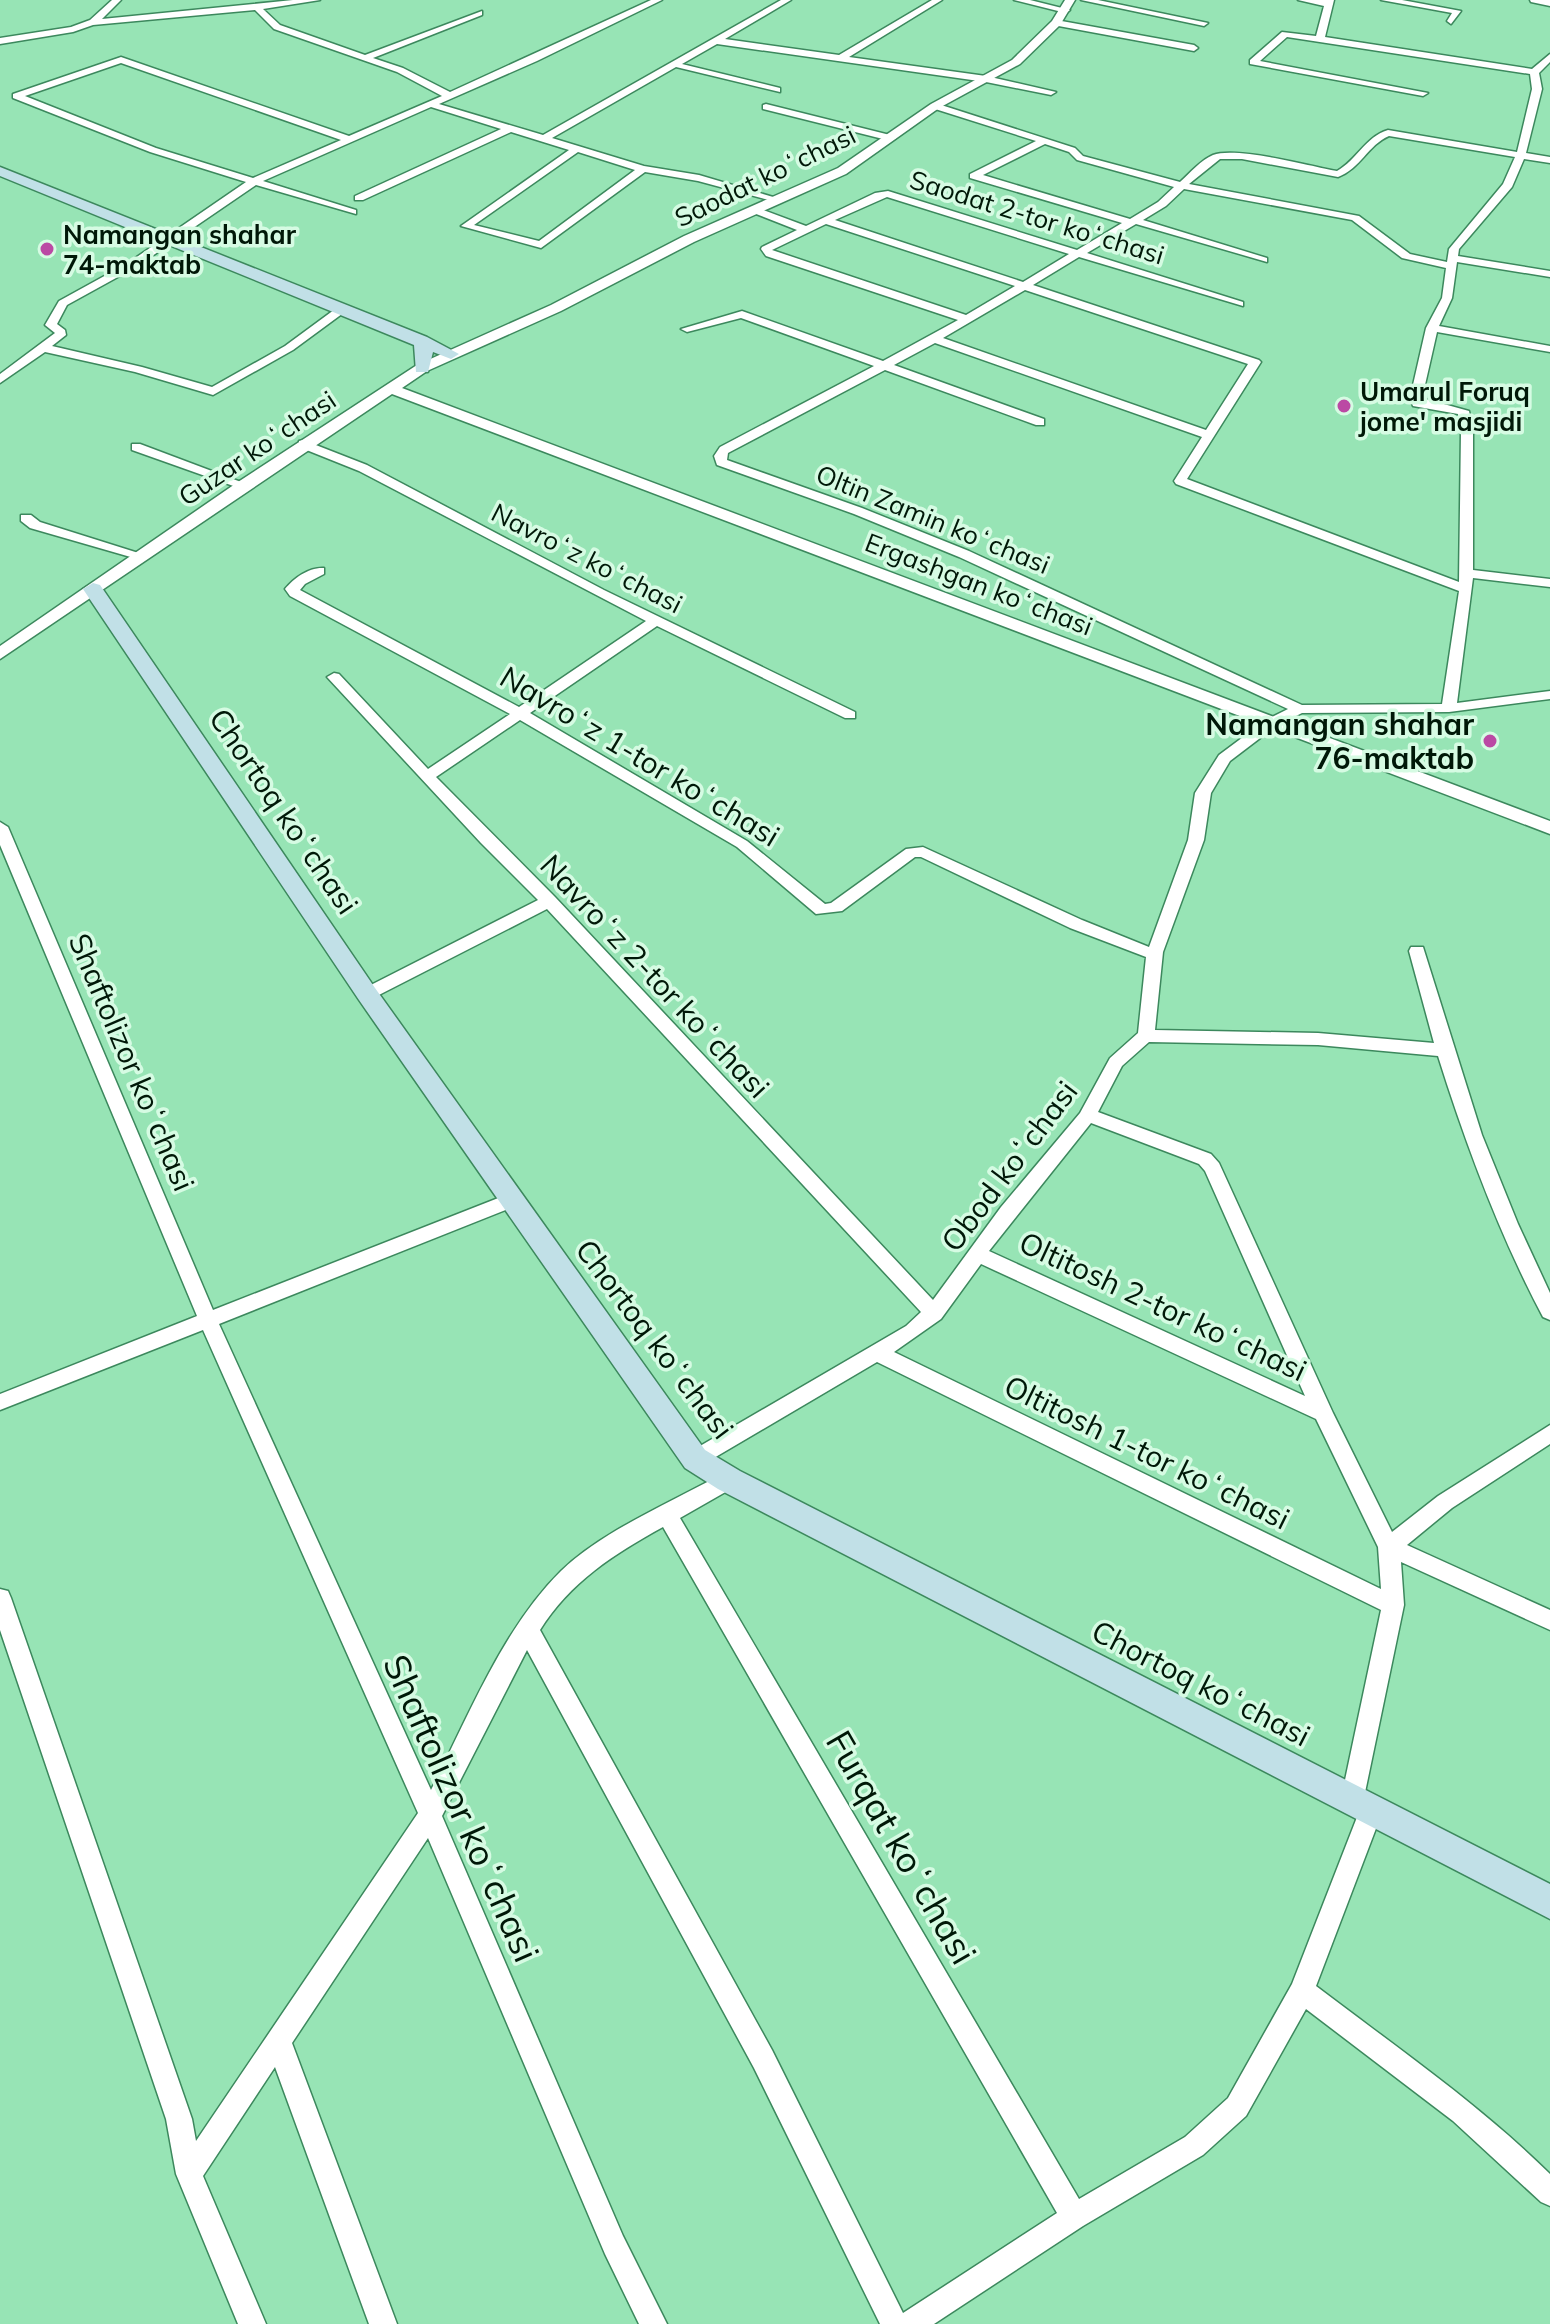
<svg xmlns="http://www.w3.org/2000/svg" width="1550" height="2324" font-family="Mulish,sans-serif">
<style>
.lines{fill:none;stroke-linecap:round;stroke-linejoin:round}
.minor-casing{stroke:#3c885d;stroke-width:3}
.tertiary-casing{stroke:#3c885d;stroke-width:3}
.secondary-casing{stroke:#3c885d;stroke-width:3}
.minor{fill:#fff;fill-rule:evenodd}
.tertiary{fill:#fff;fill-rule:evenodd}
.secondary{fill:#c1e0e7;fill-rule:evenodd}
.poi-dot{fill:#bb49a4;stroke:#d6fbe3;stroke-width:3}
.labels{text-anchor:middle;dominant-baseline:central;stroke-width:7;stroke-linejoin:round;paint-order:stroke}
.far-street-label{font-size:26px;fill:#001808;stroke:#d6fbe3}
.far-poi-label{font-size:26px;font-weight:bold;fill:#001808;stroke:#d6fbe3;text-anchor:start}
.poi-label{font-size:30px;font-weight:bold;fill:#001808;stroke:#d6fbe3;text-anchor:end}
.street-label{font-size:30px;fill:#001808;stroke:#d6fbe3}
.near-street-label{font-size:36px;fill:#001808;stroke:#d6fbe3}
</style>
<rect width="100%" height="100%" fill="#97e4b5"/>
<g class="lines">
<defs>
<g id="minor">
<path d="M112,0h9l-19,19 191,-19h27l-57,9 17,16 85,30 117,-44v4l-109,43 30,10 47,24 201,-92h11l-125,61 -98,43 104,31 238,-135h10l-66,39 114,16 93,-55h10l-93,57 137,19 70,16 -5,3 -65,-13 -269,-38 -35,20 98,24v4l-104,-25 -124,71 92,28 55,9 81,24v4l-82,-22 -53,-9 -104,76 -80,-22 108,-76 -58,-18 -148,68h-8v-4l146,-67 -70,-22 -168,74 93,29v4l-100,-29 -120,82 -69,38 -10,19 8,6 1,5 -14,11 90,21 70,20 73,-41 53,-39h8v4l-53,39 -80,45 -78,-23 -90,-20 -45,31v-9l55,-41 -10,-8 14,-24 69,-38 118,-81 -96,-30 -137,-54v-4l108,-37 228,79 93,-40 -45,-24 -123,-43 -19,-19 -162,15 -20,7 -73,12v-6l71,-11 19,-7zM121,63l220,77 -88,38 -97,-30 -131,-52zM578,152l57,18 -96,71 -65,-16z"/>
<path d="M1014,0h16l40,10 -4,3z"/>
<path d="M1081,0h17l110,23 -4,3z"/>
<path d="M1298,0h36l-9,37 207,32 18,-15v8l-11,11 3,16 -16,64 24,4v6l-26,-4 -12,28 -53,62 -1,7 92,15v6l-93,-15 -5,36 -13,28 111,20v6l-113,-20 -15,66 47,13 4,20v139l77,9v8l-77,-9 -16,125 93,-12v8l-101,13 -147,1 -26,13 -46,35 -19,32 -7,47 -41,112 -8,78 163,3 116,10 -25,-92 2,-4h12l59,188 36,89 32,69v27l-7,-3c-44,-83 -77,-172 -105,-261l-120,-11 -169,-3 -27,24 -24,46 113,42 8,9 114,250 59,119 46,-36 112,-71v19l-98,64 -45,37 143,65v20l-149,-68 3,43 -41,197 8,-3 8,3 4,8 -67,176c80,61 163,118 234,188v32l-9,-4 -88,-81 -147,-112 -60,107 -43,39 -120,71 -149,98h-54l-126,-256 -227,-418 -85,166 181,420 44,88h-28l-34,-70 -177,-416 -136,205 105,281h-28l-94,-257 -72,109 63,148h-28l-62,-150 -10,-55 -166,-489v-41l8,2 3,7 181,521 4,22 222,-328 -215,-483 -203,80v-16l197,-78 -197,-471v-23l8,5 205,483 293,-115h12l3,5 -3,5 -299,119 212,466c36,-71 72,-162 130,-219 41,-40 111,-69 161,-97l7,-3 7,3 3,6 -3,6 -56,32 399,681 106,-62 43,-39 64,-114 69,-177 -8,3 -8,-3 -4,-8 40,-189 -504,-248 -175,103 -7,2 -7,-2 -3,-6 3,-6 218,-127 15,-14 -374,-403 -174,89h-12l-2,-4 2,-4 177,-90 -57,-57 -154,-166 7,-4 5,1 89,95 82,-55 -220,-118 -5,-7c9,-11 24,-22 39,-21v6l-19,10 -5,6 219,117 127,-86 -287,-150 -60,-24v-6l4,-1 64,25 237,125 251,122v6h-10l-188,-92 -127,87 217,128 78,63 6,-1 75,-54 17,-2 159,73 67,27 39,-107 7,-47 24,-38 47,-35 22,-11 -329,-152 -105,-43 -137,-49 -3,-9 6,-9 154,-81 -133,-48 -54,14 -6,-3 61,-18 141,50 75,-41 -192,-64 -5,-7 1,-2 35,-17 -46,-18v-4l4,-1 51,19 69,-33 13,-2 189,59 45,-27 -152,-45v-4l66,-33 -104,-33 -2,-2 5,-3 140,45 8,8 97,26c10,-9 21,-22 33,-27 23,-9 97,11 124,16 20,-11 28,-34 51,-41l129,22 15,-63 -2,-15 -243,-37 -27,24 168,32 -5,3 -173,-32v-4l32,-28 34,4 8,-30zM1389,136l126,21 -12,27 -54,65 -2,13 -37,-8 -51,-38 -170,-32 31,-25h22l96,18c22,-8 30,-32 51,-41zM1045,144l24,8 8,8 97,27 -16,15 -28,17 -147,-44zM1184,189l168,31 50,38 44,10 -4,30 -16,30 -16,70 3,8 45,8 3,17 -2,151 -272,-103 74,-117 -2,-2 -226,-75 46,-28 164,49v-4l-156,-49 49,-29 131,38v-4l-124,-38 23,-14zM887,197l182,57 -46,28 -188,-62zM826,224l189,62 -49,29 -194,-65zM1025,290l223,74 -42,66 -263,-92zM935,343l267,94 -28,44 2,3 283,107 -17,113 -140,1 -333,-154 -107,-43 -135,-48 1,-7 157,-83 151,55h8v-6l-150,-54zM520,720l217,127 79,67 26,-3 73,-54h6l149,71 76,29 -8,76 -28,25 -30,55 -79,94 -68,93 -378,-403 -119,-120zM1091,1123l108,41 6,7 100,225 -316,-145zM981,1264l335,155 62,128 3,42 -487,-237 47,-33zM663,1527l394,686 -154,100 -131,-263 -232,-420c30,-48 74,-76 123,-103z"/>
<path d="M1381,0h21l59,11 -10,13 -4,-3 5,-8z"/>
<path d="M1530,0h20v6l-19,-4z"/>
<path d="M1056,20l138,25 4,3 -4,3 -141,-26z"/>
<path d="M766,104l128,32 2,2 -5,3 -128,-32v-4z"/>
<path d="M132,444h8l109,41 -10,3 -107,-38z"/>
<path d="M21,515h10l9,7 108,34 -7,4 -111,-32 -9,-7z"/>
</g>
<path id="tertiary" d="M1065,0h10l-15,25 -40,39 -81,44 -93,66 -152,68 -133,69 -134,60 -25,17 1148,433v13l-1158,-440 -392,265v-13l238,-164 179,-117 134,-60 133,-69 154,-68 93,-64 81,-44 40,-39z"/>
<g id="secondary">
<path d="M0,167l427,170 32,17 -8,5 -18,-7 -5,20h-12l-2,-27 -414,-169z"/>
<path d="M93,583l7,2 275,403 330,462 35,21 810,413v35l-832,-430 -33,-21 -326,-468 -276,-411z"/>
</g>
</defs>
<use href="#minor" class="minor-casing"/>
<use href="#tertiary" class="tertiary-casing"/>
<use href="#secondary" class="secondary-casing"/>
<use href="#minor" class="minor"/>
<use href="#tertiary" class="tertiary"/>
<use href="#secondary" class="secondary"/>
</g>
<g class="poi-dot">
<circle cx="47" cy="249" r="8"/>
<circle cx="1344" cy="406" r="8"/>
<circle cx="1490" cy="741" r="8"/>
</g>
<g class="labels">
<g class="far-street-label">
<text transform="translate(765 176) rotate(-26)">Saodat koʻchasi</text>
<text transform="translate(1037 217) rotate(17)">Saodat 2-tor koʻchasi</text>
<text transform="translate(257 448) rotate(-34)">Guzar koʻchasi</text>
<text transform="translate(933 519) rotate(22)">Oltin Zamin koʻchasi</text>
<text transform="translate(587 558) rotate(27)">Navroʻz koʻchasi</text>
<text transform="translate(979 584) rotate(21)">Ergashgan koʻchasi</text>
</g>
<g class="far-poi-label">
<text x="63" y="234">Namangan shahar<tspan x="63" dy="30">74-maktab</tspan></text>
<text x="1360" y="391">Umarul Foruq<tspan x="1360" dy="30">jome' masjidi</tspan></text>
</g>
<g class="poi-label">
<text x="1474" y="724">Namangan shahar<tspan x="1474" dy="34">76-maktab</tspan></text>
</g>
<g class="street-label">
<text transform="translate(640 756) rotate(31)">Navroʻz 1-tor koʻchasi</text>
<text transform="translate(284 811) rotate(56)">Chortoq koʻchasi</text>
<text transform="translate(655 976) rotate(47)">Navroʻz 2-tor koʻchasi</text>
<text transform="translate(132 1062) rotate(67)">Shaftolizor koʻchasi</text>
<text transform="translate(1009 1166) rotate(-53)">Obod koʻchasi</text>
<text transform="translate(1163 1306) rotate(25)">Oltitosh 2-tor koʻchasi</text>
<text transform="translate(655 1339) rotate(53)">Chortoq koʻchasi</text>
<text transform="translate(1147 1452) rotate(26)">Oltitosh 1-tor koʻchasi</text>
<text transform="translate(1201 1683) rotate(27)">Chortoq koʻchasi</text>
</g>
<g class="near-street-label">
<text transform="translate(462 1808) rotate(66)">Shaftolizor koʻchasi</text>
<text transform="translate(902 1847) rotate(60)">Furqat koʻchasi</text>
</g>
</g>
</svg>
